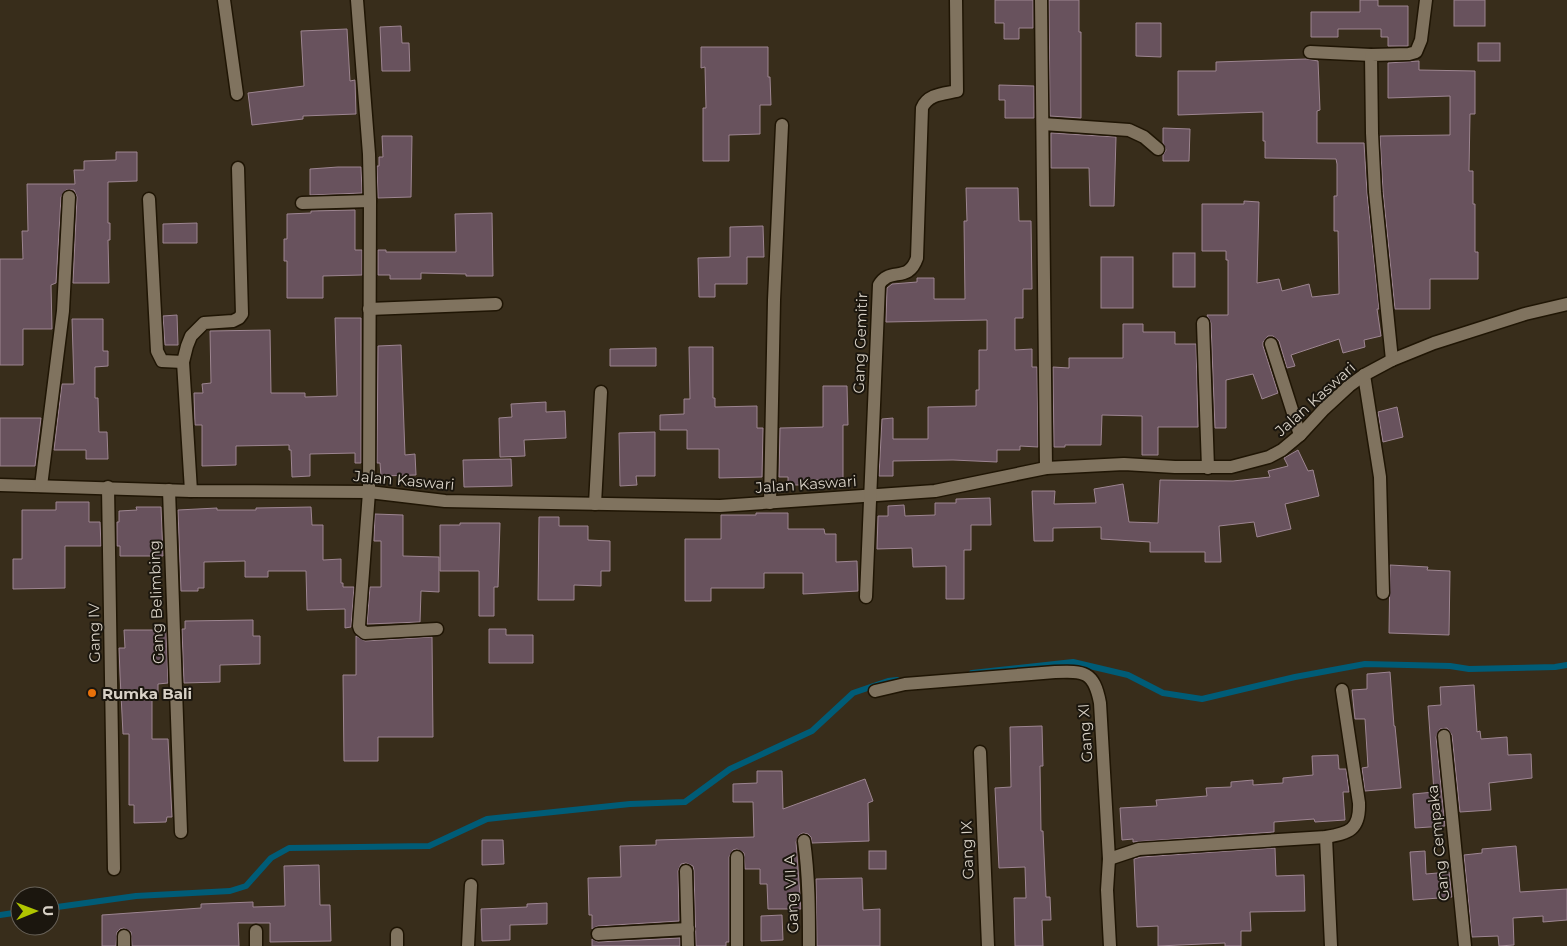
<svg xmlns="http://www.w3.org/2000/svg" width="1567" height="946" font-family="Montserrat,sans-serif">
<style>
.lines{fill:none;stroke-linecap:round;stroke-linejoin:round}
.stream{stroke:#005c77;stroke-width:6}
.building{fill:#68525d;stroke:#9d8591}
.street-casing{stroke:#1f1504;stroke-width:15}
.street{stroke:#80735f;stroke-width:12}
.food-dot{fill:#e8710a;stroke:#1b160e;stroke-width:2}
.labels{text-anchor:middle;dominant-baseline:central;stroke-width:4;stroke-linejoin:round;paint-order:stroke}
.street-label{font-size:15px;fill:#d8d1c6;stroke:#1b160e}
.poi-label{font-size:15px;font-weight:bold;fill:#d8d1c6;stroke:#1b160e;text-anchor:start}
</style>
<rect width="100%" height="100%" fill="#382d1b"/>
<g class="lines">
<g class="stream">
<path d="M972,673l101,-11 55,13 35,18 39,6 93,-22 70,-13 85,2 19,3 86,-2 12,-2"/>
<path d="M50,908l86,-12 94,-5 16,-5 25,-28 18,-10 140,-2 58,-27 143,-15 55,-2 45,-33 82,-38 41,-38 35,-12 9,-1"/>
<path d="M0,915l20,-3"/>
</g>
</g>
<g class="building">
<path d="M995,0h38v28h-14v11h-15v-16h-9z"/>
<path d="M1049,0h30v32h2v86l-31,-2z"/>
<path d="M1360,0h18v6h30v40h-20v-9h-7v-8h-43v8h-27v-25h49z"/>
<rect x="1454" y="0" width="31" height="26"/>
<path d="M1136,23h25v34l-25,-1z"/>
<path d="M401,26l1,17h7l1,28h-28l-2,-44z"/>
<path d="M347,29l3,52 5,-1 1,34 -53,2v3l-51,6 -4,-32 56,-7 -3,-55z"/>
<rect x="1478" y="43" width="22" height="18"/>
<path d="M701,47h67v30h2l1,28h-11v29l-31,1v26h-26v-53h3l-1,-41 -4,1z"/>
<path d="M1307,59l11,2 2,49 -3,1v32h47l3,50 12,116h-2l4,27 -17,4 1,7 -22,6 -4,-14 -48,16 4,11 -8,2 -8,-27 -6,-5h-5l-5,6v4l15,47 -16,6 -9,-25 -27,6v48h-11l-4,-105 -4,-8h21v-55h-2v-9h-24v-47h42v-3l15,1 -2,81 22,-4 3,12 27,-7 3,13 27,-3 -1,-63h-4v-35h3v-32l-1,-5 -71,-1v-17h-2v-29l-85,3v-44h38v-9z"/>
<path d="M1419,61v9l56,1v43h-5l-1,57h4v33h2v48h3v27h-48v30h-35l-12,-118 -3,-55 70,-1v-39l-62,2v-35z"/>
<path d="M999,85l35,1v32h-29v-18h-6z"/>
<path d="M1163,128l27,1 -1,32h-26v-6l3,-5 -3,-7z"/>
<path d="M1051,133l65,4 -2,69h-24l-1,-38h-38z"/>
<path d="M382,136h30l-1,61 -33,1 -1,-32h2v-9h4z"/>
<path d="M116,152h21v29l-29,1v41h2v17h-2l1,43h-36l4,-86 -3,-7h-8l-5,7 -5,86 -5,2 1,44h-29v36h-23v-106h23l-1,-28h6l-1,-47h48l-1,-14h10v-9l32,-1z"/>
<path d="M338,167h23l1,26 -52,2v-26z"/>
<path d="M966,188h52l1,33h12l1,68h-9v29h-8v32l17,-1v18h5l1,80 -18,-1v4h-23v12l-44,-2 -60,1v15h-14l3,-57 11,-1v21h35v-32l48,-1v-16h3v-40h8v-30l-101,2 1,-34 5,-4 25,-2v-4h17v21h31l-1,-78h3z"/>
<path d="M355,210v40h7v25l-39,1v22h-36v-37h-3v-22h3v-25l24,-1v-2z"/>
<path d="M492,213l1,63h-27v-2l-45,-1v6h-31v-4h-12v-25h8v2h70l-1,-38z"/>
<path d="M197,223v20h-34v-19z"/>
<path d="M763,226l1,31h-17v27h-32v13h-16l-1,-39 32,-1v-30z"/>
<rect x="1173" y="253" width="22" height="34"/>
<rect x="1101" y="257" width="32" height="51"/>
<path d="M177,315l1,30h-13l-2,-29z"/>
<path d="M335,318h26v145h-6v-10l-45,1v22l-18,1 -1,-27h-2v-5l-53,1v19l-34,1v-41h-7l-1,-32h9l-1,-9 9,-1 -1,-52 60,-1 1,63h34v4l32,-1z"/>
<path d="M72,319h31v32h5v15l-13,1v31h3l1,34h8l1,27h-22v-9h-32l8,-66h12z"/>
<path d="M1123,324h20v8h32v12h21l2,83h-40v28h-16v-39l-40,-1 -1,30h-36v2h-11l-1,-80 16,1v-10h54z"/>
<path d="M401,345l4,110 10,-1 1,21 -35,1 -1,-13h-3l1,-117z"/>
<path d="M689,347h24v51h2v9l42,-1v22h6l-1,49 -43,1v-29h-32v-19h-27v-15l24,-1v-15h6z"/>
<path d="M656,348v18h-46v-17z"/>
<path d="M823,386h24l1,39h-5v55h-35v5h-20v-8h-9l1,-49 43,-1z"/>
<path d="M546,402v10l19,-1 1,27 -42,2 1,16 -25,1 -1,-39 13,-1 -1,-13z"/>
<path d="M1397,407l6,30 -20,5 -5,-30z"/>
<path d="M0,418h41l-6,48h-35z"/>
<path d="M655,432v44h-19l1,9 -17,1 -1,-53z"/>
<path d="M1298,450l10,21 5,-1 6,26 -34,8 6,25 -34,8 -3,-15 -35,4 2,36h-16v-10h-55v-10l-49,-3v-12l-48,1v13h-19l-2,-50h23l-1,13 42,-1 -2,-14 29,-5 6,38 29,1 2,-43 73,1 37,-4 -2,-6 20,-5 -4,-8z"/>
<path d="M511,459l1,27 -48,1 -1,-27z"/>
<path d="M990,498l1,27h-20v25h-7v49h-18v-33l-33,1 -1,-19 -35,1 1,-33h10v-10l16,-1 1,11 30,-1v-12h21v-4z"/>
<path d="M56,502h33v20h11l1,24h-36v42l-52,1v-30h9v-49h34z"/>
<path d="M136,507h25l2,49h-43v-10h-3v-24h2v-11l18,-1z"/>
<path d="M311,507l1,18h11v35l18,-1v24h2v4h11l-3,40 -6,1v-19l-38,1 -1,-39h-38v6h-23v-16l-41,1v26h-6v3h-17l-3,-81 39,-2v2h39v-2z"/>
<path d="M756,513h32v16h36l1,5h11v28l21,-1 1,30 -55,3v-21h-39v15h-53v13h-26v-62h36v-24h35z"/>
<path d="M375,514l28,1v41l36,1v35l-18,-1 -1,31 -53,2 3,-37h11v-46h-7z"/>
<path d="M539,517h20v9h29v14l22,1v30h-9v15l-27,-1v15h-36z"/>
<path d="M460,523h40l-2,64h-4v29h-15v-45h-39v-46h20z"/>
<path d="M1390,565l38,2 -1,3 23,1 -1,64 -60,-2z"/>
<path d="M253,620v16h7v28l-40,1v17l-36,1 -2,-54h3v-8z"/>
<path d="M489,629h17v6h27v28h-44z"/>
<path d="M124,630h42l2,53 -10,1v15h-6v40h16l4,78h-5l-1,5 -32,1v-18h-5v-71h-6l-3,-59 -1,-27h6z"/>
<path d="M356,636l9,5 67,-4 1,100h-55v24h-34l-1,-86h13z"/>
<path d="M1390,672l4,54h1l6,62 -36,3 -3,-23 6,-1 -3,-48h-10l-3,-29 15,-1v-15z"/>
<path d="M1474,685l3,47 3,-1 1,8 26,-2 1,18 23,-1 1,24 -43,5 2,27 -31,2 -8,-77 -5,-7 -7,1 -4,8 9,89 -30,2 -2,-34 21,-2 -6,-86 13,-1 -1,-18z"/>
<path d="M1042,726l1,40h-3l1,65h2l3,66h4l1,23h-9l1,26h-28l-1,-48h12l-1,-31 -26,1 -4,-80 16,-1 -1,-60z"/>
<path d="M1338,755l1,14h7l3,23h-6l2,28 -30,2 -1,-3 -40,3v10l-141,10v-3l-11,1 -2,-32 37,-2 -1,-6 51,-4 -1,-8 25,-1v-5l22,-2v5l30,-2v-5l30,-3 -1,-19z"/>
<path d="M757,771h25l1,38 82,-30 8,22 -5,2 1,38 -57,2 -1,-6 -3,-3 -5,-1 -4,2 -3,7 5,67h-33l-1,-25h-7v-15h-15l-1,-16 -7,-4 -4,1 -4,7v85h-3v4h-30l-2,-75 -1,-5 -7,-3 -5,1 -3,7 1,50 -81,5 -6,3v-14h-3l-1,-37 33,-1 -1,-31 36,-1v-5l98,-3 -1,-35h-20v-18l24,-1z"/>
<path d="M482,840h21l1,24 -22,1z"/>
<path d="M1516,846l4,46 47,-3v31l-24,2v-6l-30,2 1,27 -15,1 -1,-10 -26,1 -8,-82 18,-2v-4z"/>
<path d="M1275,848l1,28 28,-1 1,36 -55,1 1,19h-10v15h-16v-3l-67,3v-20l-21,1 -3,-68 7,-2z"/>
<rect x="869" y="851" width="17" height="18"/>
<path d="M1425,851l1,23 23,-2 3,25 -39,3 -3,-48z"/>
<path d="M319,865l1,40h10l1,36 -61,1v-19h-32l1,23h-107l-1,-14 -7,-4 -4,1 -3,3 -1,14h-14v-31l99,-7v-4l52,-2v5l32,-1 -1,-40z"/>
<path d="M862,878l1,32 17,-1v37h-63l-1,-67z"/>
<path d="M547,903v21l-37,1v15l-28,1 -1,-32 46,-2v-3z"/>
<path d="M782,915l1,25 -22,1v-25z"/>
<path d="M680,938v8h-88v-7l6,3z"/>
</g>
<g class="lines">
<defs>
<g id="street">
<path d="M224,0l13,94"/>
<path d="M357,0l12,154 1,47 -1,291 -10,134 1,3 5,4 72,-4"/>
<path d="M1041,0l5,468"/>
<path d="M1310,52l61,3"/>
<path d="M1043,124l86,6 15,7 14,12"/>
<path d="M149,199l8,152 5,10 21,1"/>
<path d="M302,203l68,-2"/>
<path d="M369,309l127,-5"/>
<path d="M1203,323l5,145"/>
<path d="M1271,344l29,91"/>
<path d="M1392,360l-17,-168 -3,-59 -1,-78 38,-1 7,-2 5,-12 5,-40"/>
<path d="M1364,375l16,102 3,116"/>
<path d="M0,485l191,6 178,1 76,9 275,5 215,-15 111,-23 78,-4 51,3h56l38,-10 13,-7 18,-15 24,-26 25,-23 15,-11 28,-15 42,-17 91,-29 42,-10"/>
<path d="M41,486l22,-175 6,-114"/>
<path d="M108,487l6,382"/>
<path d="M169,490l12,342"/>
<path d="M191,491l-8,-129 4,-16 4,-10 13,-13 29,-2 6,-3 3,-4 -4,-146"/>
<path d="M770,503l4,-203 8,-175"/>
<path d="M595,504l6,-112"/>
<path d="M866,597l13,-312c11,-19 29,-1 38,-27l5,-150c6,-14 21,-14 35,-17l-1,-91"/>
<path d="M875,691l30,-7 150,-12c29,-1 39,-1 45,31l9,156 -2,31 3,56"/>
<path d="M1444,736l21,210"/>
<path d="M980,752l8,194"/>
<path d="M1326,837l5,109"/>
<path d="M804,841c5,35 5,70 5,105"/>
<path d="M1109,859l30,-10 187,-12c23,-4 34,-7 33,-34l-17,-113"/>
<path d="M686,871l2,75"/>
<path d="M256,931v15"/>
<path d="M598,934l90,-5"/>
<path d="M124,936v10"/>
<path d="M397,946v-12"/>
<path d="M468,946l3,-61"/>
<path d="M737,946v-89"/>
</g>
</defs>
<use href="#street" class="street-casing"/>
<use href="#street" class="street"/>
</g>
<circle class="food-dot" cx="92" cy="693" r="5"/>
<g class="labels">
<g class="street-label">
<text transform="translate(860 343) rotate(-88)">Gang Gemitir</text>
<text transform="translate(1315 399) rotate(-42)">Jalan Kaswari</text>
<text transform="translate(404 480) rotate(5)">Jalan Kaswari</text>
<text transform="translate(806 484) rotate(-4)">Jalan Kaswari</text>
<text transform="translate(156 602) rotate(-92)">Gang Belimbing</text>
<text transform="translate(94 633) rotate(-91)">Gang IV</text>
<text transform="translate(1085 733) rotate(-94)">Gang XI</text>
<text transform="translate(1438 843) rotate(-96)">Gang Cempaka</text>
<text transform="translate(967 850) rotate(-92)">Gang IX</text>
<text transform="translate(791 894) rotate(-93)">Gang VII A</text>
</g>
<g class="poi-label">
<text x="102" y="693">Rumka Bali</text>
</g>
</g>
<g transform="translate(35 911) rotate(89)"><circle r="24" fill="#1b160e" stroke="#676158"/>
<path d="M0-4L9 19L0 12L-9 19Z" fill="#b0c500"/>
<text y="-8" font-size="14" font-weight="bold" text-anchor="middle" fill="#d8d1c6">U</text>
</g>
</svg>
